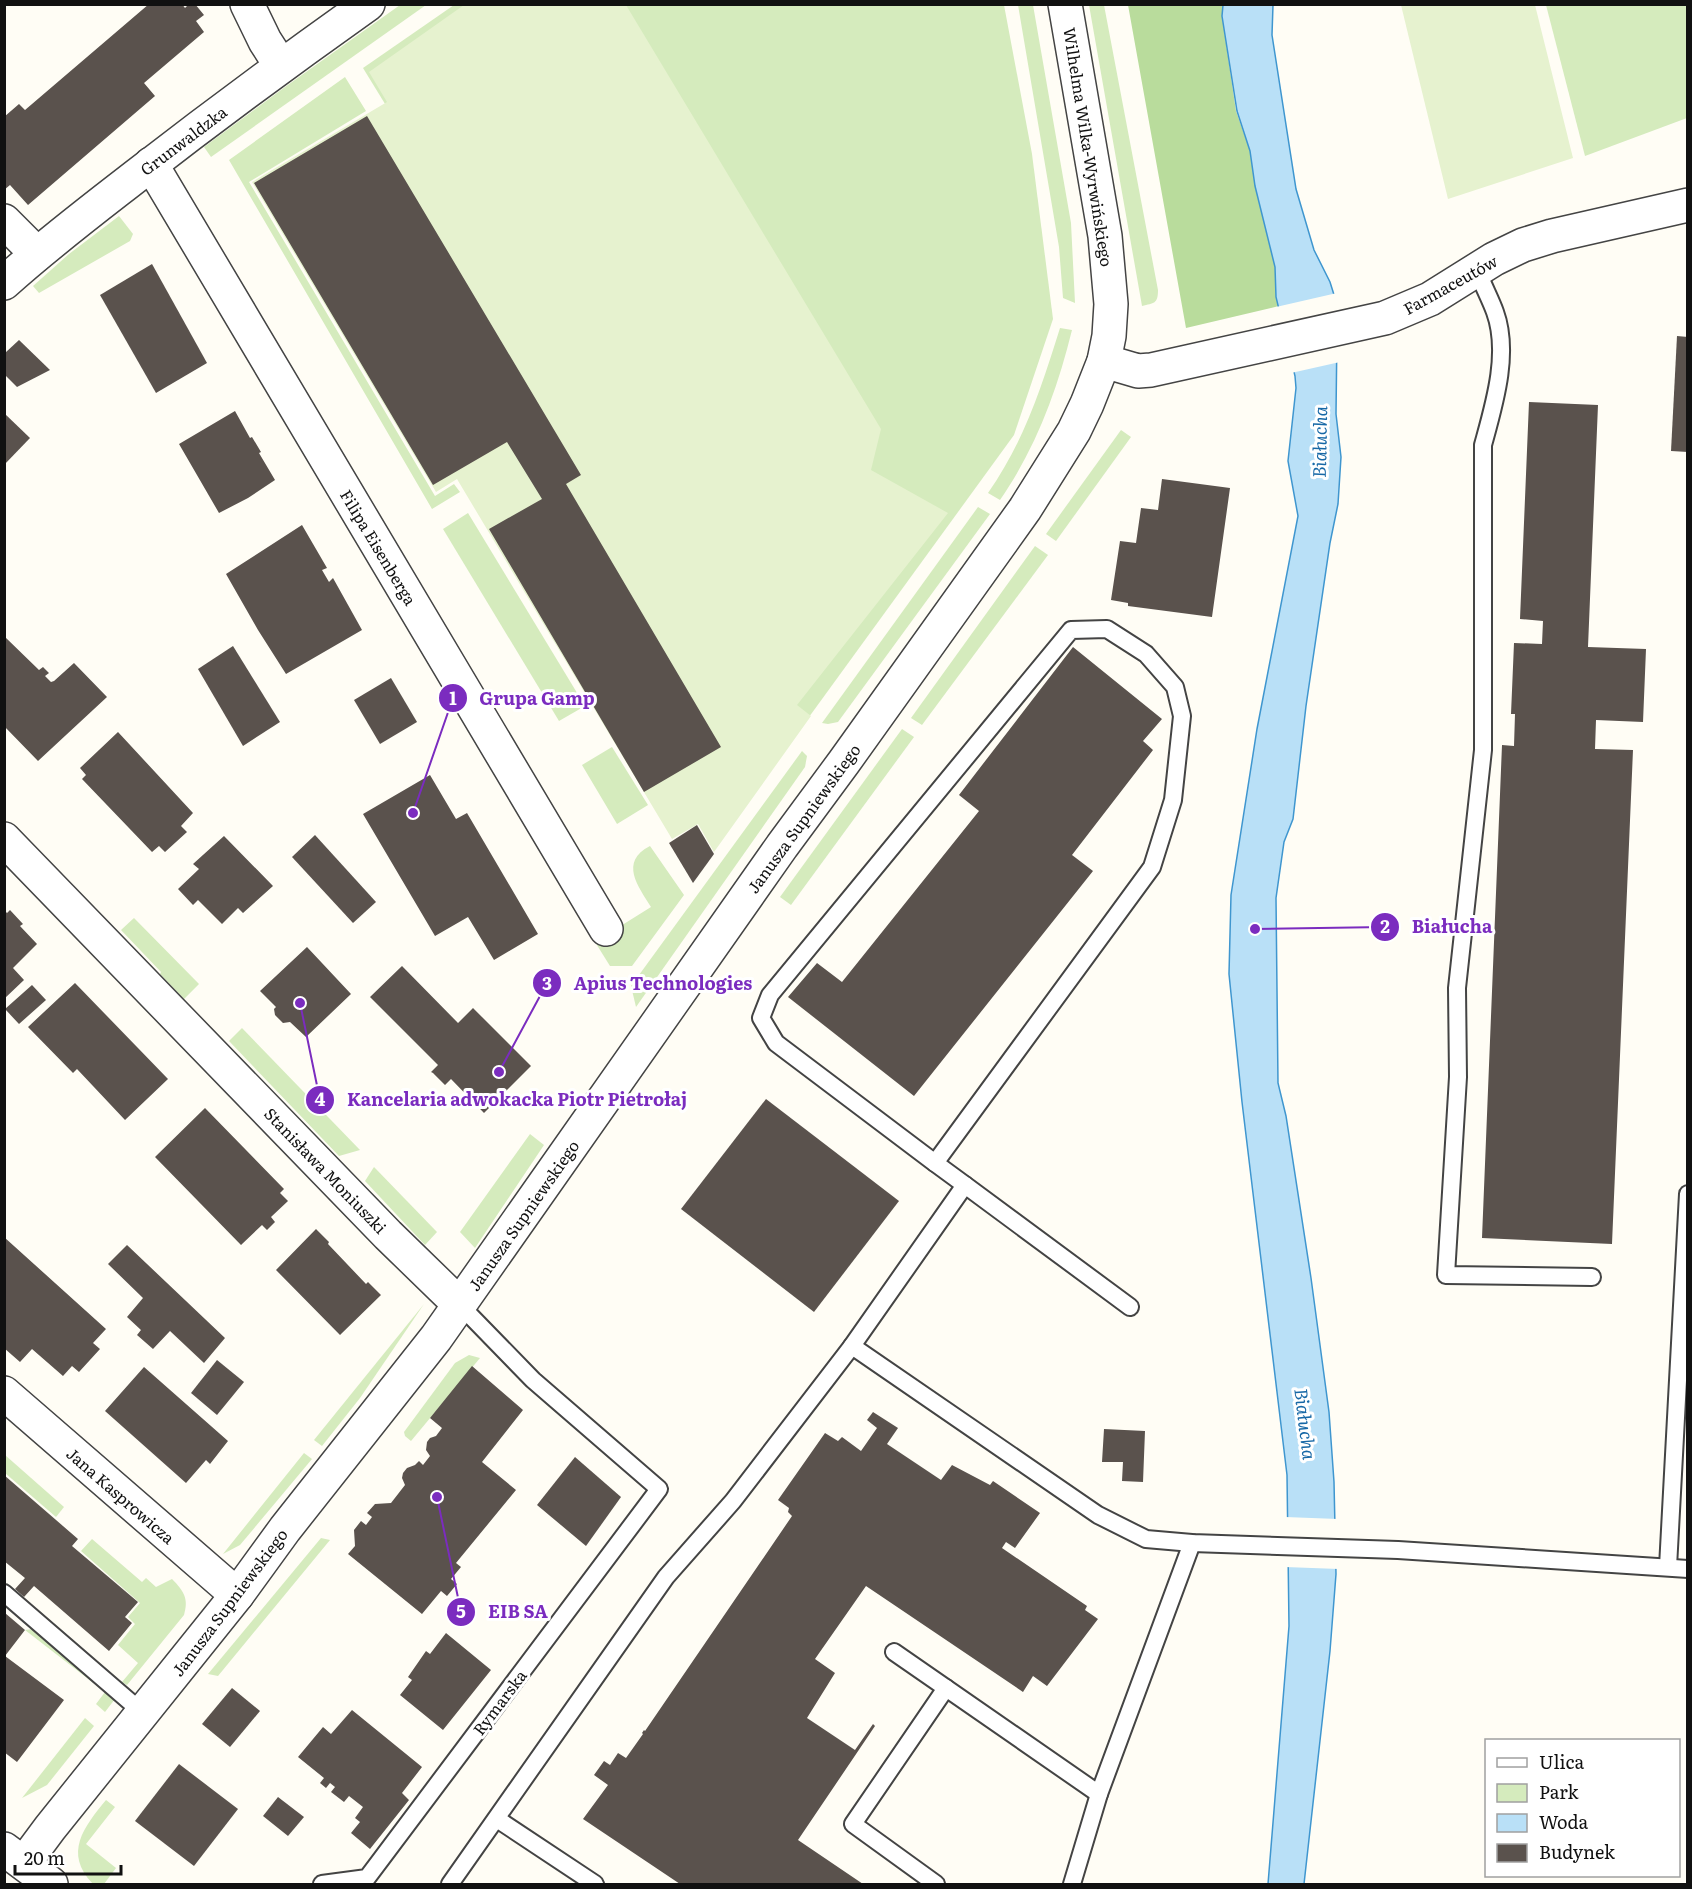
<svg xmlns="http://www.w3.org/2000/svg" width="1692" height="1889" font-family="Literata,serif">
<style>
.green{fill:#d5ebbd}
.forest{fill:#b9dc9c}
.pitch{fill:#e6f2cf}
.water{fill:#b9e0f7;stroke:#3f96cf;stroke-width:1.5}
.pier{fill:#fffdf5}
.building{fill:#5a524d}
.lines{fill:none;stroke-linecap:round;stroke-linejoin:round}
.service-casing{stroke:#444;stroke-width:20}
.minor-casing{stroke:#444;stroke-width:36}
.service{stroke:#fff;stroke-width:16}
.minor{stroke:#fff;stroke-width:33}
.labels{text-anchor:middle;dominant-baseline:central;stroke-width:6;stroke-linejoin:round;paint-order:stroke}
.street-label{font-size:16px;fill:#111;stroke:#fff}
.water-label{font-size:18px;font-style:italic;fill:#1768a6;stroke:#fff}
.leader{fill:none;stroke:#7b2cbf;stroke-width:2}
.callout-dot{fill:#7b2cbf;stroke:#fff;stroke-width:2}
.mark-label{font-size:18px;text-anchor:middle;font-weight:bold;fill:#fff}
.callout-label{font-size:18px;text-anchor:middle;font-weight:bold;fill:#7b2cbf;stroke:#fff;stroke-width:6;stroke-linejoin:round;paint-order:stroke}
</style>
<rect width="100%" height="100%" fill="#fffdf5"/>
<g class="green">
<path d="M400,5h26l-215,152 -7,-10 81,-60z"/>
<path d="M454,5h550l28,149 21,165 -39,116 -205,282 -33,-25 -348,-518 -65,-106z"/>
<path d="M1018,5h15l38,218 4,80 -12,-5 -4,-51z"/>
<path d="M1089,5h15l54,285c0,14 -4,13 -16,16z"/>
<path d="M1546,5h141v113l-102,38z"/>
<path d="M345,77l21,34 -117,71 186,314 19,-12 6,8 -28,17 -203,-349z"/>
<path d="M119,216l14,18 -3,7 -91,52 -6,-7 36,-32z"/>
<path d="M1060,328l12,2c-15,61 -36,118 -72,170l-12,-7c37,-53 53,-105 72,-165z"/>
<path d="M1121,430l10,7 -75,104 -10,-7z"/>
<path d="M978,507l12,7 -152,208 -10,2 -6,-1z"/>
<path d="M468,513l117,193 -26,15 -116,-192z"/>
<path d="M1035,546l13,9 -126,170 -11,-7z"/>
<path d="M902,729l12,8 -123,168 -11,-8z"/>
<path d="M612,747l36,58 -31,19 -35,-59z"/>
<path d="M802,751l5,5 -2,11 -169,240 -5,-21z"/>
<path d="M650,846l34,49 -52,71h-22l-15,-24 56,-35c-13,-21 -32,-45 -1,-61z"/>
<path d="M134,918l65,66 -15,15 -24,-25 1,-2 -40,-42z"/>
<path d="M242,1028l118,122 -21,6 -110,-115z"/>
<path d="M530,1134l14,11 -69,103 -15,-16z"/>
<path d="M374,1167l63,65 -12,13 -60,-64z"/>
<path d="M424,1304l-64,94 -38,48 -8,-6z"/>
<path d="M469,1355l11,3 -69,83 -6,-5 -1,-4 51,-69z"/>
<path d="M304,1453l8,6 -72,86 -17,9z"/>
<path d="M5,1455l59,52 -8,10 -51,-44z"/>
<path d="M321,1538l9,2 -112,136 -10,-2z"/>
<path d="M92,1539l50,43 4,-4 10,9 16,-8c12,12 17,20 12,36l-57,70 -5,-3 16,-19 -20,-18 17,-21 -7,-7 12,-14 -59,-52z"/>
<path d="M33,1629l82,70 -10,13 -9,-8 9,-12 -80,-62z"/>
<path d="M85,1718l9,8 -47,59 -25,13z"/>
<path d="M106,1800l9,7 -29,37 30,24 -12,16h-11c-30,-31 -9,-57 13,-84z"/>
</g>
<path class="forest" d="M1128,5h95l-1,11 14,95 14,40 5,35 20,81 1,30 3,9 -93,22z"/>
<g class="pitch">
<path d="M464,5h162l255,424 -10,41 77,43 -151,192 14,11 -97,136 -16,-28 -26,15 -215,-360 -21,13 -184,-310 135,-80 -18,-30z"/>
<path d="M1401,5h134l38,153 -125,41z"/>
</g>
<path class="water" d="M1223,5h50l-1,30 24,154 18,61 16,32 5,16 2,33 -1,83 5,43 -3,47 -8,39 -24,163 -13,113 -9,23 -8,56 2,185 8,33 25,162 18,134 5,70 2,92 -6,77 -26,233h-36l21,-258 -2,-151 -45,-373 -13,-128 2,-79 26,-166 41,-213 -10,-55 8,-73 -1,-12 -19,-79 -1,-30 -20,-81 -5,-35 -13,-40 -15,-95z"/>
<g class="pier">
<path d="M1337,293l3,37v32l-49,11 -15,-66z"/>
<path d="M1285,1517l53,2 1,50 -54,-2z"/>
</g>
<g class="building">
<path d="M149,4h33l3,4 4,-4h6l9,11 -8,6 8,11 -60,51 11,13 -127,109 -18,-20 -6,5v-73l15,-13 6,6z"/>
<path d="M367,116l214,359 -15,9 155,263 -77,45 -155,-263 53,-30 -35,-57 -74,43 -179,-302z"/>
<path d="M152,264l55,99 -51,30 -56,-98z"/>
<path d="M1677,336l11,1v115l-17,-1z"/>
<path d="M19,340l31,30 -33,17 -12,-12v-22z"/>
<path d="M1529,402l69,3 -10,242 58,2 -3,73 -47,-2 -1,29 38,1 -21,494 -130,-6 20,-493 12,1 1,-32h-4l3,-71 28,1 1,-23 -23,-2z"/>
<path d="M235,411l15,27 2,-1 9,15 -2,1 16,27 -27,18 -29,15 -40,-69z"/>
<path d="M4,413l26,25 -26,27z"/>
<path d="M1162,479l68,9 -18,129 -84,-11v-3l-17,-3 9,-59 16,2 5,-35 17,2z"/>
<path d="M302,525l25,43 -5,2 7,12 4,-4 29,52 -76,44 -28,-44 -32,-56z"/>
<path d="M4,636l35,34 4,-3 6,6 -4,3 6,6 3,-1 20,-18 33,34 -69,64 -34,-35z"/>
<path d="M233,646l47,76 -37,24 -45,-77z"/>
<path d="M1073,647l89,72 -19,22 10,9 -81,105 21,16 -179,225 -126,-99 29,-34 25,19 137,-171 -20,-16z"/>
<path d="M391,678l26,44 -37,22 -26,-44z"/>
<path d="M118,732l75,81 -12,13 6,6 -22,20 -6,-6 -7,6 -70,-73 4,-4 -6,-7z"/>
<path d="M430,775l26,44 11,-6 71,121 -44,26 -26,-43 -33,19 -72,-122z"/>
<path d="M697,825l17,29 -21,29 -24,-40z"/>
<path d="M315,835l61,67 -23,21 -61,-66z"/>
<path d="M224,836l49,50 -30,27 -5,-5 -16,16 -24,-24 -5,5 -15,-16 21,-20 -6,-5z"/>
<path d="M4,910l3,3 3,-3 13,14 -3,2 17,18 -24,24 11,12 -20,19z"/>
<path d="M307,947l44,47 -45,43 -16,-15 -7,1 -8,-8 -1,-6 2,-2 -16,-16z"/>
<path d="M402,966l56,57 15,-15 58,58 -47,47 -33,-34 -6,6 -12,-12 -2,-1 7,-7 -68,-68z"/>
<path d="M75,983l93,96 -43,41 -48,-51 -4,4 -45,-46z"/>
<path d="M32,985l14,15 -27,24 -14,-15z"/>
<path d="M766,1099l133,102 -85,111 -133,-103z"/>
<path d="M205,1108l79,81 -4,4 8,8 -17,16 4,5 -8,8 -5,-5 -21,20 -86,-88z"/>
<path d="M316,1229l13,13 -1,2 38,40 2,-2 13,13 -41,40 -64,-65z"/>
<path d="M4,1237l102,92 -13,14 7,6 -21,23 -7,-6 -9,10 -31,-27 -12,13 -16,-14z"/>
<path d="M127,1245l98,93 -21,25 -34,-32 -17,18 -16,-14 4,-5 -14,-13 16,-19 -35,-34z"/>
<path d="M217,1360l27,22 -27,33 -26,-22z"/>
<path d="M472,1366l51,44 -41,52 34,28 -60,73 5,4 -10,12 6,5 -10,12 -6,-5 -19,23 -74,-60 7,-8 -1,-16 7,-9 5,4 6,-8 -5,-4 8,-9 16,-1 14,-18 -3,-7 1,-5 4,-5 8,-3 4,-4 4,4 7,-9 -4,-6 1,-8 3,-4 6,-2 6,-8 -12,-10z"/>
<path d="M144,1367l84,74 -18,23 -4,-4 -20,23 -81,-72z"/>
<path d="M873,1412l25,16 -11,16 54,36 11,-15 38,20 3,-4 47,32 -25,35 -9,-6 -4,6 85,58 -2,4 13,9 -51,67 -14,-10 -10,16 -157,-106 -51,73 20,14 -28,45 48,32 18,-26 2,2 -77,114 65,44h-183l-97,-65 25,-34 -14,-10 10,-14 6,4 8,-12 8,5 17,-24 -1,-1 2,-3 1,1 147,-215 -4,-4 1,-4 -11,-8 47,-67 13,8 4,-4 19,14 16,-23 -10,-8z"/>
<path d="M1104,1429l41,2 -2,51 -21,-1 1,-19h-21z"/>
<path d="M575,1457l46,40 -35,49 -49,-41z"/>
<path d="M4,1475l74,64 -6,7 66,56 -13,15 7,6 -23,28 -75,-65 -10,11 -9,-8 10,-11 -21,-17z"/>
<path d="M5,1613l20,17 -20,26 59,44 -47,62 -13,-10z"/>
<path d="M446,1633l45,37 -48,60 -43,-35 12,-15 -4,-3 18,-26 4,3z"/>
<path d="M232,1688l28,23 -30,36 -28,-23z"/>
<path d="M352,1710l70,57 -20,26 7,7 -39,49 -19,-16 9,-11 -5,-4 8,-11 -14,-11 -5,6 -13,-10 4,-5 -5,-4 -4,5 -6,-5 4,-5 -26,-21 25,-30 8,7z"/>
<path d="M179,1764l59,45 -44,57 -59,-45z"/>
<path d="M278,1797l26,20 -16,19 -25,-20z"/>
</g>
<g class="lines">
<defs>
<g id="service">
<path d="M1477,269c5,15 13,29 18,43 15,41 -1,93 -12,133v305l-26,238 1,89 -12,198 146,2"/>
<path d="M1107,629l39,25 29,33 7,29 -9,84 -21,67 -217,296 -159,-120 -15,-25 9,-23 301,-365z"/>
<path d="M965,1185l165,122"/>
<path d="M852,1346l246,169 48,24 46,4 206,7 290,19"/>
<path d="M1668,1567l20,-373"/>
<path d="M4,1593l139,120"/>
<path d="M894,1652l205,142"/>
<path d="M497,1819l98,65"/>
<path d="M322,1884l45,-6 292,-389 -126,-109 -73,-75"/>
<path d="M450,1884l216,-307 67,-76 119,-155 113,-161 -30,-22"/>
<path d="M936,1884l-83,-60 93,-136"/>
<path d="M1072,1884l27,-90 93,-251"/>
</g>
<g id="minor">
<path d="M247,4l18,37 16,25"/>
<path d="M151,164l455,765"/>
<path d="M4,221l33,33"/>
<path d="M4,283c42,-38 87,-72 132,-107 76,-59 153,-116 232,-172"/>
<path d="M1104,361l34,10 13,-1 234,-52 45,-19 64,-40 29,-14 29,-9 136,-31"/>
<path d="M4,839l384,396 72,70"/>
<path d="M4,1393l233,202"/>
<path d="M4,1849l47,35"/>
<path d="M24,1863l26,-35 187,-233 48,-66 151,-191 346,-492 62,-84 181,-253 49,-78 13,-27 17,-43 5,-25 2,-32 -6,-68 -40,-232"/>
</g>
</defs>
<use href="#service" class="service-casing"/>
<use href="#minor" class="minor-casing"/>
<use href="#service" class="service"/>
<use href="#minor" class="minor"/>
</g>
<g class="labels">
<g class="street-label">
<text transform="translate(183 140) rotate(-37)">Grunwaldzka</text>
<text transform="translate(1089 147) rotate(81)">Wilhelma Wilka-Wyrwińskiego</text>
<text transform="translate(1450 284) rotate(-29)">Farmaceutów</text>
<text transform="translate(379 547) rotate(59)">Filipa Eisenberga</text>
<text transform="translate(803 818) rotate(-54)">Janusza Supniewskiego</text>
<text transform="translate(326 1170) rotate(46)">Stanisława Moniuszki</text>
<text transform="translate(523 1215) rotate(-55)">Janusza Supniewskiego</text>
<text transform="translate(121 1495) rotate(41)">Jana Kasprowicza</text>
<text transform="translate(229 1602) rotate(-53)">Janusza Supniewskiego</text>
<text transform="translate(499 1702) rotate(-53)">Rymarska</text>
</g>
<g class="water-label">
<text transform="translate(1319 442) rotate(-89)">Białucha</text>
<text transform="translate(1306 1424) rotate(83)">Białucha</text>
</g>
</g>
<path class="leader" d="M413 813L453 698M1255 929L1385 927M499 1072L547 983M300 1003L320 1100M437 1497L461 1612"/>
<g class="callout-dot">
<circle cx="413" cy="813" r="6"/>
<circle cx="1255" cy="929" r="6"/>
<circle cx="499" cy="1072" r="6"/>
<circle cx="300" cy="1003" r="6"/>
<circle cx="437" cy="1497" r="6"/>
<circle cx="453" cy="698" r="15"/>
<circle cx="1385" cy="927" r="15"/>
<circle cx="547" cy="983" r="15"/>
<circle cx="320" cy="1100" r="15"/>
<circle cx="461" cy="1612" r="15"/>
</g>
<g class="mark-label">
<text x="453" y="705">1</text>
<text x="1385" y="933">2</text>
<text x="547" y="990">3</text>
<text x="320" y="1106">4</text>
<text x="461" y="1618">5</text>
</g>
<g class="callout-label">
<text x="537" y="705">Grupa Gamp</text>
<text x="1452" y="933">Białucha</text>
<text x="663" y="990">Apius Technologies</text>
<text x="517" y="1106">Kancelaria adwokacka Piotr Pietrołaj</text>
<text x="518" y="1618">EIB SA</text>
</g>
<rect width="1692" height="1889" fill="none" stroke="#111111" stroke-width="12"/>
<rect x="1485" y="1739" width="195" height="138" fill="#ffffff" stroke="#a0a0a0" stroke-width="1.5"/>
<rect x="1497" y="1758" width="30" height="9" fill="#ffffff" stroke="#a0a0a0" stroke-width="1.5"/>
<text x="1539" y="1769" font-size="18" fill="#111111">Ulica</text>
<rect x="1497" y="1784" width="30" height="18" fill="#d5ebbd" stroke="#a0a0a0" stroke-width="1.5"/>
<text x="1539" y="1799" font-size="18" fill="#111111">Park</text>
<rect x="1497" y="1814" width="30" height="18" fill="#b9e0f7" stroke="#a0a0a0" stroke-width="1.5"/>
<text x="1539" y="1829" font-size="18" fill="#111111">Woda</text>
<rect x="1497" y="1844" width="30" height="18" fill="#5a524d" stroke="#a0a0a0" stroke-width="1.5"/>
<text x="1539" y="1859" font-size="18" fill="#111111">Budynek</text>
<path d="M15 1865v9h106v-9" fill="none" stroke="#111111" stroke-width="3"/>
<text x="24" y="1865" font-size="18" fill="#111111" stroke="#ffffff" stroke-width="4.5" paint-order="stroke">20 m</text>
</svg>
